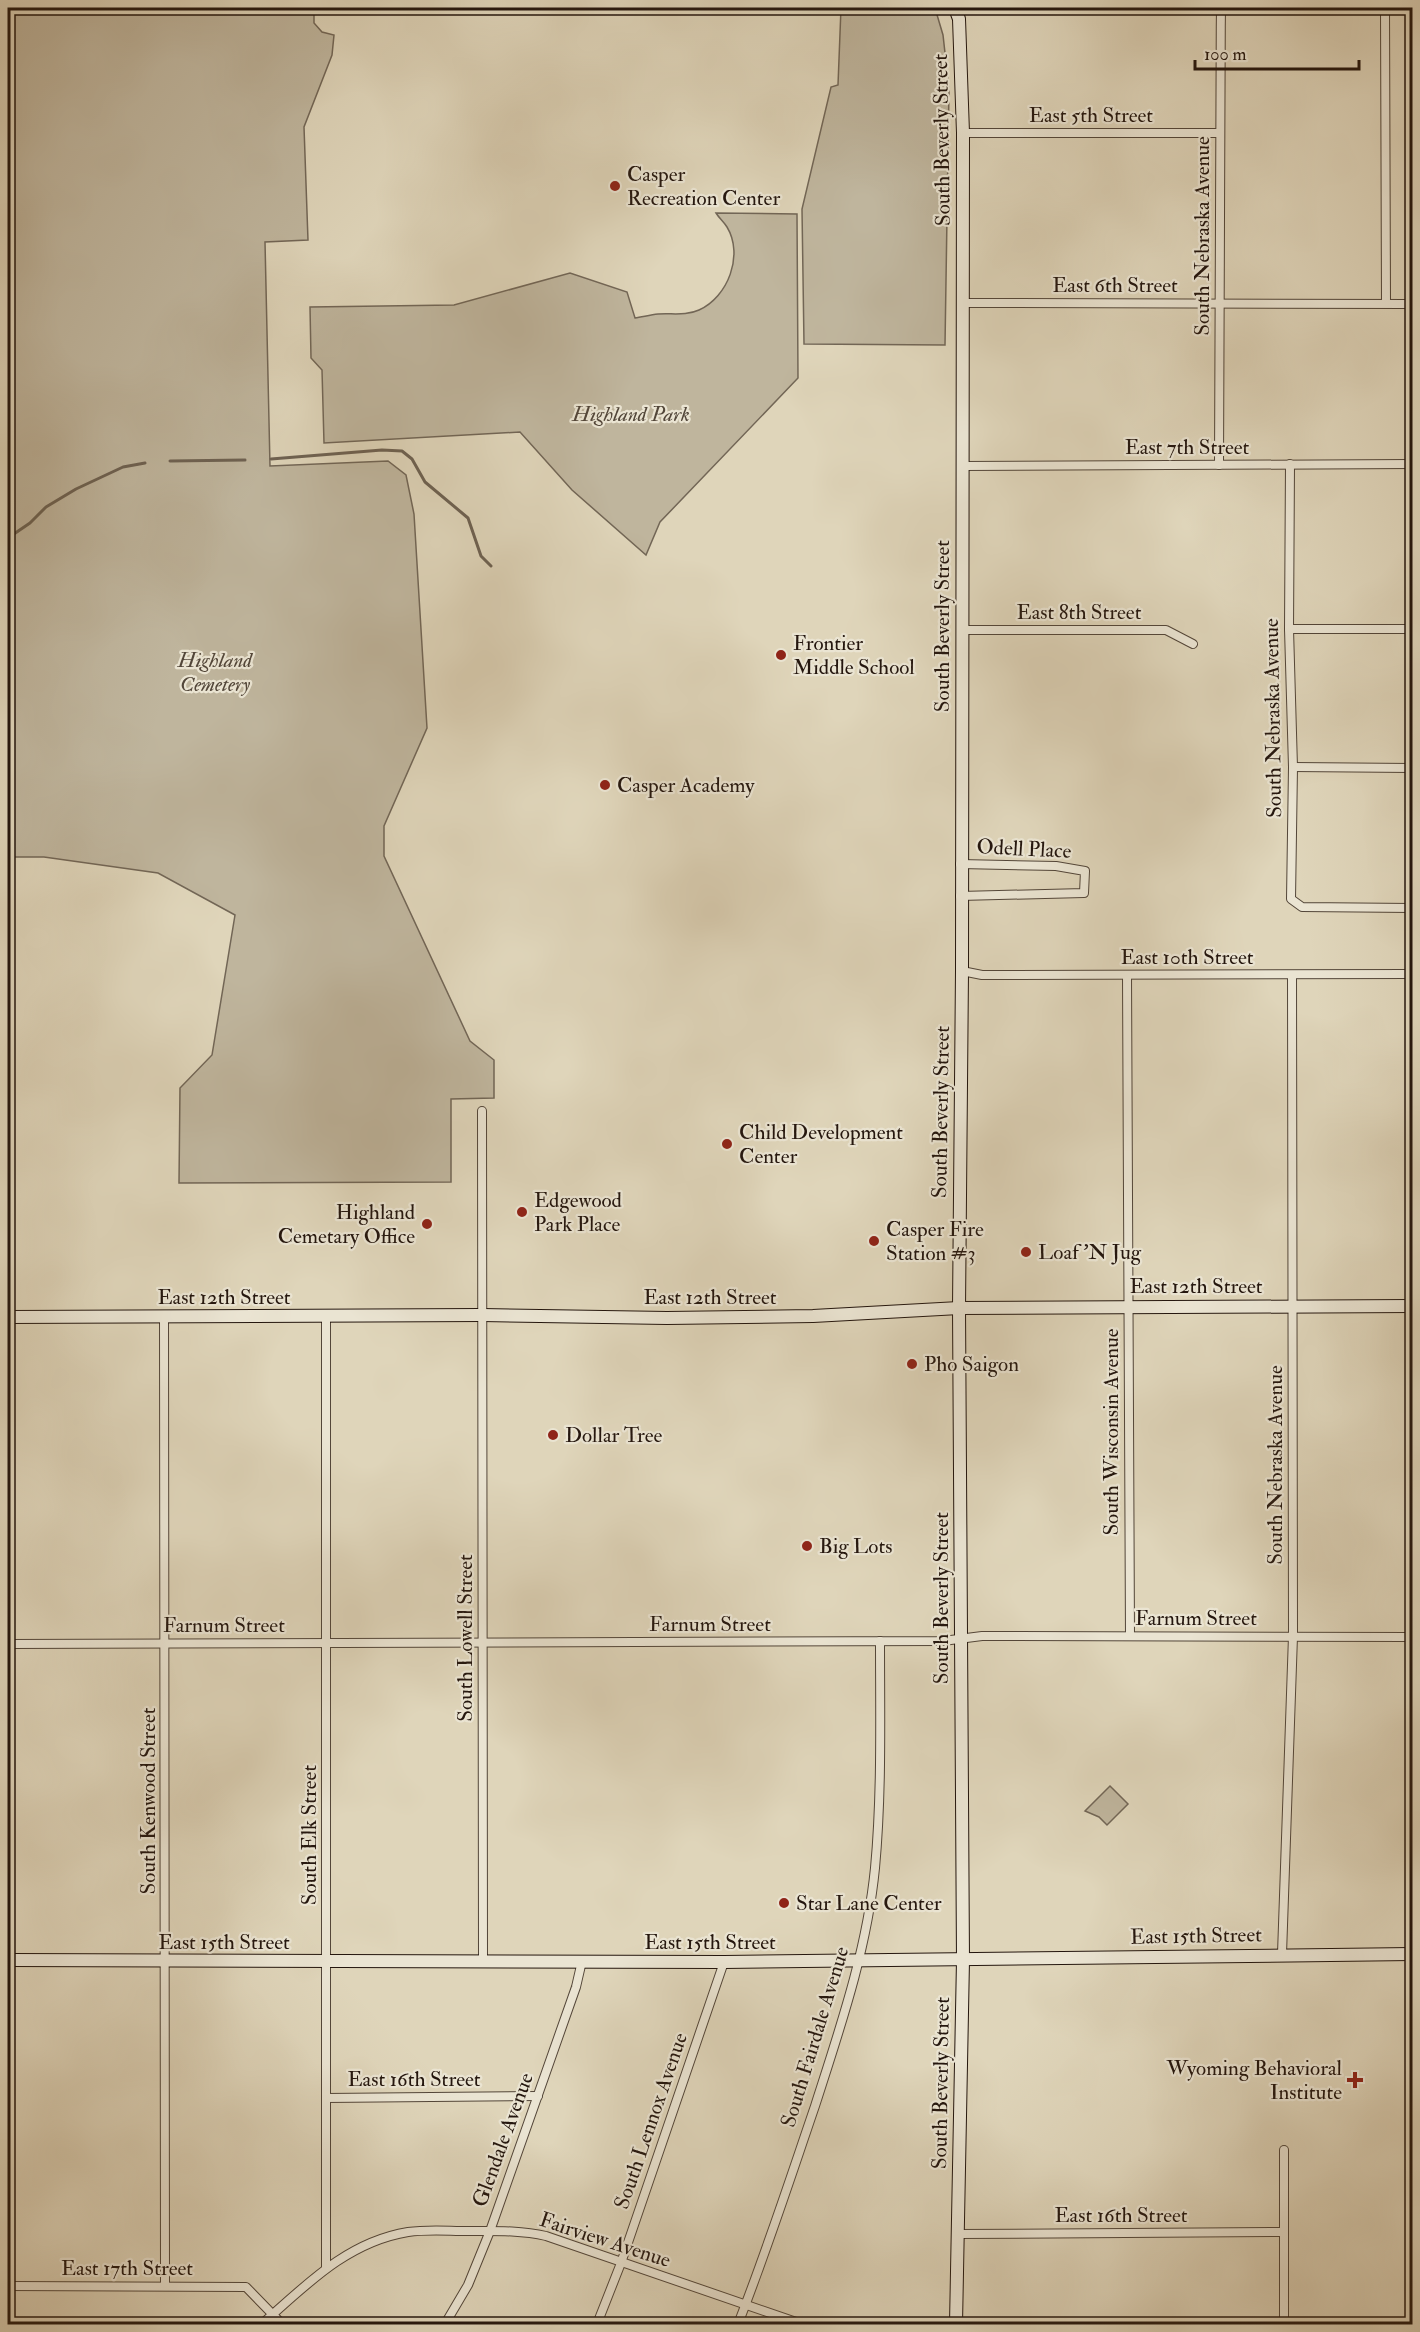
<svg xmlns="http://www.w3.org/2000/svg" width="1420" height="2332" font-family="'IM FELL Double Pica',serif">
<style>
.green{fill:#bfb59d;stroke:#726656;stroke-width:1.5}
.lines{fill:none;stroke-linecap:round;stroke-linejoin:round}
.stream{stroke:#6e6252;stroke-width:3}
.street-casing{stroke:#534639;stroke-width:10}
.secondary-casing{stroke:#24160e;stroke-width:14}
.street{stroke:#eae4d2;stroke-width:8}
.secondary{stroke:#eae4d2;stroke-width:12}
.poi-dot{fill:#8f2418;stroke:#eae4d2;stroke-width:2}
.labels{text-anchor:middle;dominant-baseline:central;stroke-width:4.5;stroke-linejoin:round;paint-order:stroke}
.street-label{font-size:21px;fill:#24160e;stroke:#eae4d2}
.poi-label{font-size:21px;fill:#24160e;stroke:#eae4d2;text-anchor:start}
.park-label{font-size:21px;font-style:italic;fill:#524639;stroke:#eae4d2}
</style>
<rect width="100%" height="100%" fill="#dfd5ba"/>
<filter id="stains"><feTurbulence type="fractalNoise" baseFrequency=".00333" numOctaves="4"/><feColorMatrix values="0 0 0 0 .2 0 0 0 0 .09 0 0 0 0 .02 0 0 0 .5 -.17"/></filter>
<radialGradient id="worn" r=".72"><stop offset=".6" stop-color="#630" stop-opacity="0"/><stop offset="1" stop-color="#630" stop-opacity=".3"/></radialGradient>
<g class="green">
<path d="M8,8h306v15l8,9 12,3 -2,20 -28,72 4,113 -43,2 5,224 118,-5 18,14 8,39 13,214 -43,98v30l86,185 24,19v38l-43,1v83l-272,1 1,-95 32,-33 23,-140 -77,-42 -114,-16h-36z"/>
<path d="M841,8h94l8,27 6,54 -4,256 -141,-1 -2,-135 29,-122 7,-2z"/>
<path d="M716,213l81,1 1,164 -138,144 -14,33 -74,-65 -52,-58 -196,11 -2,-73 -11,-12 -1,-51 144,-2 116,-32 57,19 8,26c7,-1 15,-3 23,-4 14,-1 28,2 41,-4 29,-13 45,-55 28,-83 -3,-5 -8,-9 -11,-14z"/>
<path d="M1110,1786l18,18 -21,21 -8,-8 -14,-6z"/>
</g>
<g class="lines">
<g class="stream">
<path d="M271,459l111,-9 20,1 10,8 13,23 43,36 13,38 10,10"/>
<path d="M170,461l75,-1"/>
<path d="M8,538l22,-15 16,-16 30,-18 47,-22 22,-4"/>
</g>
<defs>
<g id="street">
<path d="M1385,8l1,295"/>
<path d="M963,133h256"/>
<path d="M962,303l450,1"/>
<path d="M1290,464l-1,165 4,138 -2,132 11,8 110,1"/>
<path d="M1219,465c2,-153 0,-305 2,-457"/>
<path d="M962,466l450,-2"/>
<path d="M1289,629h123"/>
<path d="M962,630h204l27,14"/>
<path d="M1293,767l119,1"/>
<path d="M960,864l96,2 29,5 -1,22 -124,3"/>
<path d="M962,971l20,4 430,-1"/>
<path d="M1127,975l3,661"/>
<path d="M482,1111l1,850"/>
<path d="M326,1316v951"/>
<path d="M164,1317l1,969"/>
<path d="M8,1644l935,-3 39,-5 430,1"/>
<path d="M1282,1954l11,-318 -1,-661"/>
<path d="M326,2098l212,-2"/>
<path d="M1284,2150v174"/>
<path d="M958,2234l326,-2"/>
<path d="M8,2286l238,1 36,37"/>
<path d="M262,2324c44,-39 85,-82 146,-92 20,-3 40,-1 60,-1 26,0 52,-1 78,5l256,88"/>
<path d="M445,2324l23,-39 22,-54 86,-244 6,-26"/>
<path d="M597,2324l24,-61 103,-301"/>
<path d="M738,2324c28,-71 52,-145 77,-218 25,-78 52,-156 60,-238 7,-75 5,-151 5,-227"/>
</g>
<g id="secondary">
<path d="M955,8l4,11 4,114 -1,838 -3,337 4,652 -7,364"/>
<path d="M8,1317l474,-2 185,3 146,-2 146,-8 453,-2"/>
<path d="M8,1960l716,2 688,-8"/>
</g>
</defs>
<use href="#street" class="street-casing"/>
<use href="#secondary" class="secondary-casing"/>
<use href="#street" class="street"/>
<use href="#secondary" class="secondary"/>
</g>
<g class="poi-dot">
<circle cx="615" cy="186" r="6"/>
<circle cx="781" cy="655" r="6"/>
<circle cx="605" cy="785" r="6"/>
<circle cx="727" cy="1144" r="6"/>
<circle cx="522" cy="1212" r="6"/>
<circle cx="427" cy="1224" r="6"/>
<circle cx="874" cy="1241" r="6"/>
<circle cx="1026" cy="1252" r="6"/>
<circle cx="912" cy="1364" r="6"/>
<circle cx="553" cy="1435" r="6"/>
<circle cx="807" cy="1546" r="6"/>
<circle cx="784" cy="1903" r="6"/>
<path d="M1352 2071h6v6h6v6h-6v6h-6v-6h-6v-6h6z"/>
</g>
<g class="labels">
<g class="street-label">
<text x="1091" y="115">East 5th Street</text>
<text transform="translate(942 140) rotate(-91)">South Beverly Street</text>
<text transform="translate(1202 236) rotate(-90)">South Nebraska Avenue</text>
<text x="1115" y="285">East 6th Street</text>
<text x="1187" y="447">East 7th Street</text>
<text x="1079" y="612">East 8th Street</text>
<text transform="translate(942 626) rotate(-90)">South Beverly Street</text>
<text transform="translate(1273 718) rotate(-91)">South Nebraska Avenue</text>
<text transform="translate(1024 849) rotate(3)">Odell Place</text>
<text x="1187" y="957">East 10th Street</text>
<text transform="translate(941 1112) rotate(-89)">South Beverly Street</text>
<text x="1196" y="1286">East 12th Street</text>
<text x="224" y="1297">East 12th Street</text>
<text x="710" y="1297">East 12th Street</text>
<text transform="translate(1111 1432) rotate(-90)">South Wisconsin Avenue</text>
<text transform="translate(1275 1465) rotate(-90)">South Nebraska Avenue</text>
<text transform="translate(941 1598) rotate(-90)">South Beverly Street</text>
<text x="1196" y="1618">Farnum Street</text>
<text x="710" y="1624">Farnum Street</text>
<text x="224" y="1625">Farnum Street</text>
<text transform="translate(465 1638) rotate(-90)">South Lowell Street</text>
<text transform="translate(148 1801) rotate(-90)">South Kenwood Street</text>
<text transform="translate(309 1835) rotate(-90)">South Elk Street</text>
<text transform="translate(1196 1936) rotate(-1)">East 15th Street</text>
<text x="224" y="1942">East 15th Street</text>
<text x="710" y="1942">East 15th Street</text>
<text transform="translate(815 2037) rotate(-73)">South Fairdale Avenue</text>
<text x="414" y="2079">East 16th Street</text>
<text transform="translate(941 2083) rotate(-89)">South Beverly Street</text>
<text transform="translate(651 2121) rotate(-71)">South Lennox Avenue</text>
<text transform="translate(503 2140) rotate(-70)">Glendale Avenue</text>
<text x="1121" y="2215">East 16th Street</text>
<text transform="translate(605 2240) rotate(18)">Fairview Avenue</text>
<text x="127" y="2268">East 17th Street</text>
</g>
<g class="poi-label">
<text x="627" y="174">Casper<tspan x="627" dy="24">Recreation Center</tspan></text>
<text x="793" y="643">Frontier<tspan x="793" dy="24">Middle School</tspan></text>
<text x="617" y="785">Casper Academy</text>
<text x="739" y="1132">Child Development<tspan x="739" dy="24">Center</tspan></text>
<text x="534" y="1200">Edgewood<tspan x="534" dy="24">Park Place</tspan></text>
<text x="415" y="1212" text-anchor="end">Highland<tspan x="415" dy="24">Cemetary Office</tspan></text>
<text x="886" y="1229">Casper Fire<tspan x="886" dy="24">Station #3</tspan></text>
<text x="1038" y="1252">Loaf 'N Jug</text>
<text x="924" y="1364">Pho Saigon</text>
<text x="565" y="1435">Dollar Tree</text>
<text x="819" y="1546">Big Lots</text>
<text x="796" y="1903">Star Lane Center</text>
<text x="1342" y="2068" text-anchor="end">Wyoming Behavioral<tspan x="1342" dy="24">Institute</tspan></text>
</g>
<g class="park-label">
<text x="631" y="414">Highland Park</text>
<text x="215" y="660">Highland<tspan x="215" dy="24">Cemetery</tspan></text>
</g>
</g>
<rect width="1420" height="2332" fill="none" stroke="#dfd5ba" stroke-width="30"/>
<rect x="9" y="9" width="1402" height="2314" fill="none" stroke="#24160e" stroke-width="3"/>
<rect x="15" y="15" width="1390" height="2302" fill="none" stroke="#24160e" stroke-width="1.5"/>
<path d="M1195 60v9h164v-9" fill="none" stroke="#24160e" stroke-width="3"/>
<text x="1204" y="60" font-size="18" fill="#24160e" stroke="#eae4d2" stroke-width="4.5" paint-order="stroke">100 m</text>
<rect width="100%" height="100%" filter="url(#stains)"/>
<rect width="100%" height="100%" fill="url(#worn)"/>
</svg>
